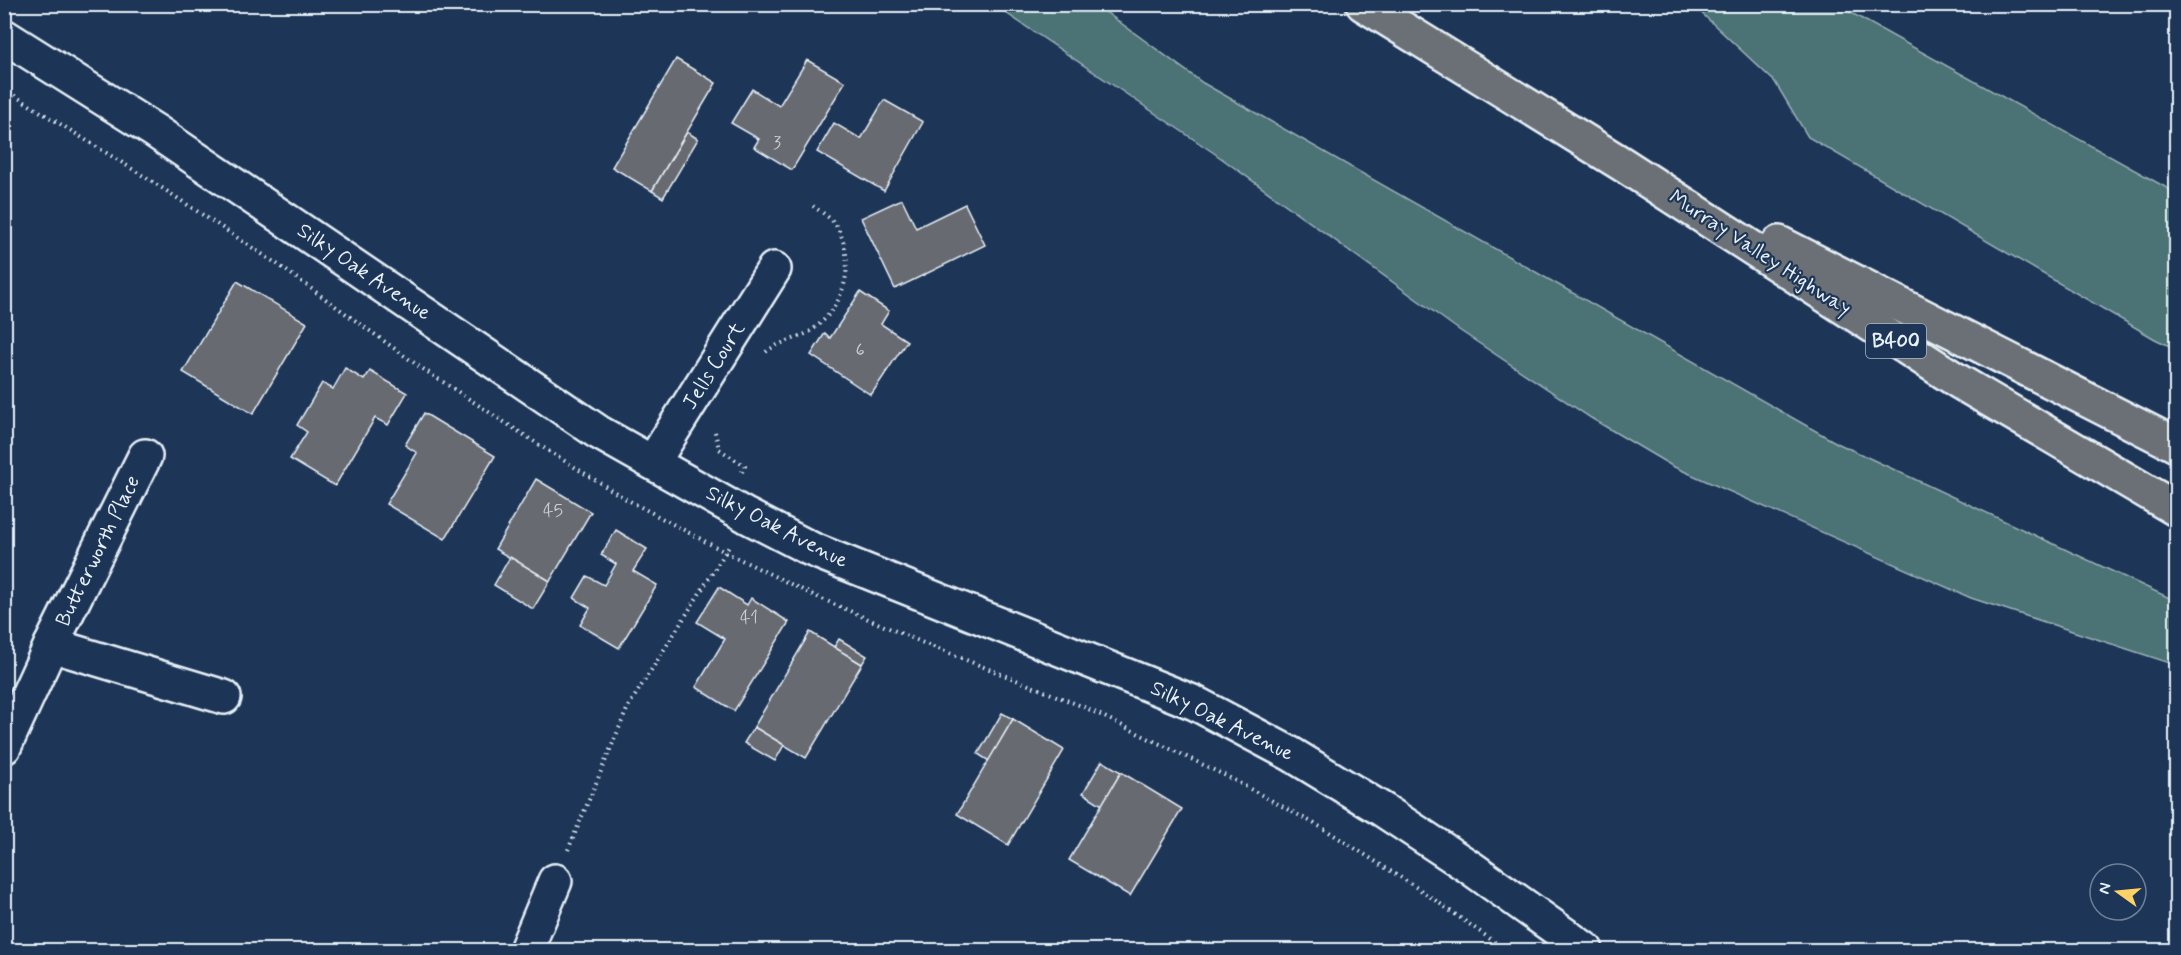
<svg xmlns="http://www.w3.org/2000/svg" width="2181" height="955" font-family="Mynerve,sans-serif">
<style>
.green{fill:#4c7274;stroke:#9ab2b6;stroke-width:1.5}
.building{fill:#676a71;stroke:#e8f1f8;stroke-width:1.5}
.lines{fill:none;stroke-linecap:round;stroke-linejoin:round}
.minor-casing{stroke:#e8f1f8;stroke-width:38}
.primary-casing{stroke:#e8f1f8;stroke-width:38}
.path{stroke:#e8f1f8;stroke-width:4;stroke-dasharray:1.5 4.5;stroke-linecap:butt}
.minor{stroke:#1d3557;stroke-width:33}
.primary{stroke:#6a7074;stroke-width:33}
.labels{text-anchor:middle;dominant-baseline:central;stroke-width:4.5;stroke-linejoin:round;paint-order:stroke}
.number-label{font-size:18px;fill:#c8cfd6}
.shield{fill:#1d3557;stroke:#abb9c8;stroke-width:1.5}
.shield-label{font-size:20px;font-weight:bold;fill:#e8f1f8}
.street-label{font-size:21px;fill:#e8f1f8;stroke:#1d3557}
</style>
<rect width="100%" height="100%" fill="#1d3557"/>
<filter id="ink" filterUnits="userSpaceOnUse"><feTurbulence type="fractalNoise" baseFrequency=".0167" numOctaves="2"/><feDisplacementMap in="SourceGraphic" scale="12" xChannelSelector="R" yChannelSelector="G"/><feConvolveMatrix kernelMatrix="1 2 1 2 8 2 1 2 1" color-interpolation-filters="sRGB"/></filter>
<g filter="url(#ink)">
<g class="green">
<path d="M994,5h102l107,78 634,360 339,158v64l-205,-67 -299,-132 -81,-48 -132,-88 -245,-177z"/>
<path d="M1693,5h144l339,188v156l-21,-10 -347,-202 -33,-55z"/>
</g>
<g class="building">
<path d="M676,59l40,24 -64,108 -40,-24z"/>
<path d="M807,60l38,22 -53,88 -38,-23 5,-8 -28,-16 21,-34 27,17z"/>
<path d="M884,100l39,22 -39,69 -67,-39 17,-29 27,16z"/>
<path d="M687,132l11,7 -35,59 -11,-7z"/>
<path d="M902,199l14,29 49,-24 20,41 -90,44 -34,-71z"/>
<path d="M237,281l70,42 -54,91 -70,-42z"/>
<path d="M860,292l29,19 -8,13 26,17 -36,54 -60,-40 14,-22 5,5z"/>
<path d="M345,368l19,12 6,-9 37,22 -19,32 -13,-7 -40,68 -45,-27 17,-27 -10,-7 25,-42 11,6z"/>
<path d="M424,413l71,43 -50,83 -59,-35 31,-51 -12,-8z"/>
<path d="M536,479l55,33 -41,69 -55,-32z"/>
<path d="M616,530l31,19 -14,22 24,14 -38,63 -39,-23 10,-17 -16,-10 13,-22 17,9 12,-21 -15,-9z"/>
<path d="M510,557l40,24 -17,28 -39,-24z"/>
<path d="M719,587l28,18 4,-7 38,24 -55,89 -38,-24 29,-48 -28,-17z"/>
<path d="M810,632l52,32 -56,94 -52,-31z"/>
<path d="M839,639l28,17 -5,8 -28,-17z"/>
<path d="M1002,713l11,6 -24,42 -11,-7z"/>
<path d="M1013,719l51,31 -56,95 -51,-31z"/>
<path d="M754,727l30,18 -9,16 -31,-18z"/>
<path d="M1102,761l19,11 -19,33 -19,-12z"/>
<path d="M1121,772l61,37 -52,87 -61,-36z"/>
</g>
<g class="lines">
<defs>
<g id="minor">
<path d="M4,36l151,95 443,301 149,84 64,33 384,154 96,51 92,56 88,58 115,82"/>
<path d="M653,462l121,-193"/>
<path d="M51,645l173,52"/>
<path d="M4,747l47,-102 94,-189"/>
<path d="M526,950l29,-69"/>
</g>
<g id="primary">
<path d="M1363,4l259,160 336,217 218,128"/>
<path d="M1779,243l397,202"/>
</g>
</defs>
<use href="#minor" class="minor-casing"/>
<use href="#primary" class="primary-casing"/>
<g class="path">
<path d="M4,89l149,93 124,82 143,103 127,83 79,49 99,53 88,43 108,47 163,65 146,71 96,52 96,61 84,59"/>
<path d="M766,352c13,-11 32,-12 46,-22 33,-23 45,-67 25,-103 -5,-9 -16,-15 -24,-21"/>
<path d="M715,432l4,17 26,17 -3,6"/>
<path d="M568,850l60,-143 102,-162"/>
</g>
<use href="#minor" class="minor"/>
<use href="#primary" class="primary"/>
</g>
</g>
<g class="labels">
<g class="number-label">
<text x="777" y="143">3</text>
<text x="860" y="350">6</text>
<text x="553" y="511">45</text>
<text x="749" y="618">41</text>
</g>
<rect class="shield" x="1866" y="324" width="60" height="34" rx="4.5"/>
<g class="shield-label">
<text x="1896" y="341">B400</text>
</g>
<g class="street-label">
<text transform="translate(1760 253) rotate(33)">Murray Valley Highway</text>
<text transform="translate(364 272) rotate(34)">Silky Oak Avenue</text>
<text transform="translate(714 366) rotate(-58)">Jells Court</text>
<text transform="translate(777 527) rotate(27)">Silky Oak Avenue</text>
<text transform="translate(98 551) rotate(-64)">Butterworth Place</text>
<text transform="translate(1222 721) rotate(26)">Silky Oak Avenue</text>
</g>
</g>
<rect width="2181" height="955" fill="none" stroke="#1d3557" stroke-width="24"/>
<rect x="12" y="12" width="2157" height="931" fill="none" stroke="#e8f1f8" stroke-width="2" filter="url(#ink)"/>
<g transform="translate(2118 892) rotate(285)"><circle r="28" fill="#1d3557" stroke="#6e8097" stroke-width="1.5"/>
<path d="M0-4.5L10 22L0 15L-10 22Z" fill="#ffd166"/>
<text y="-9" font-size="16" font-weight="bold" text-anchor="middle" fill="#e8f1f8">N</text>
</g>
</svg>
